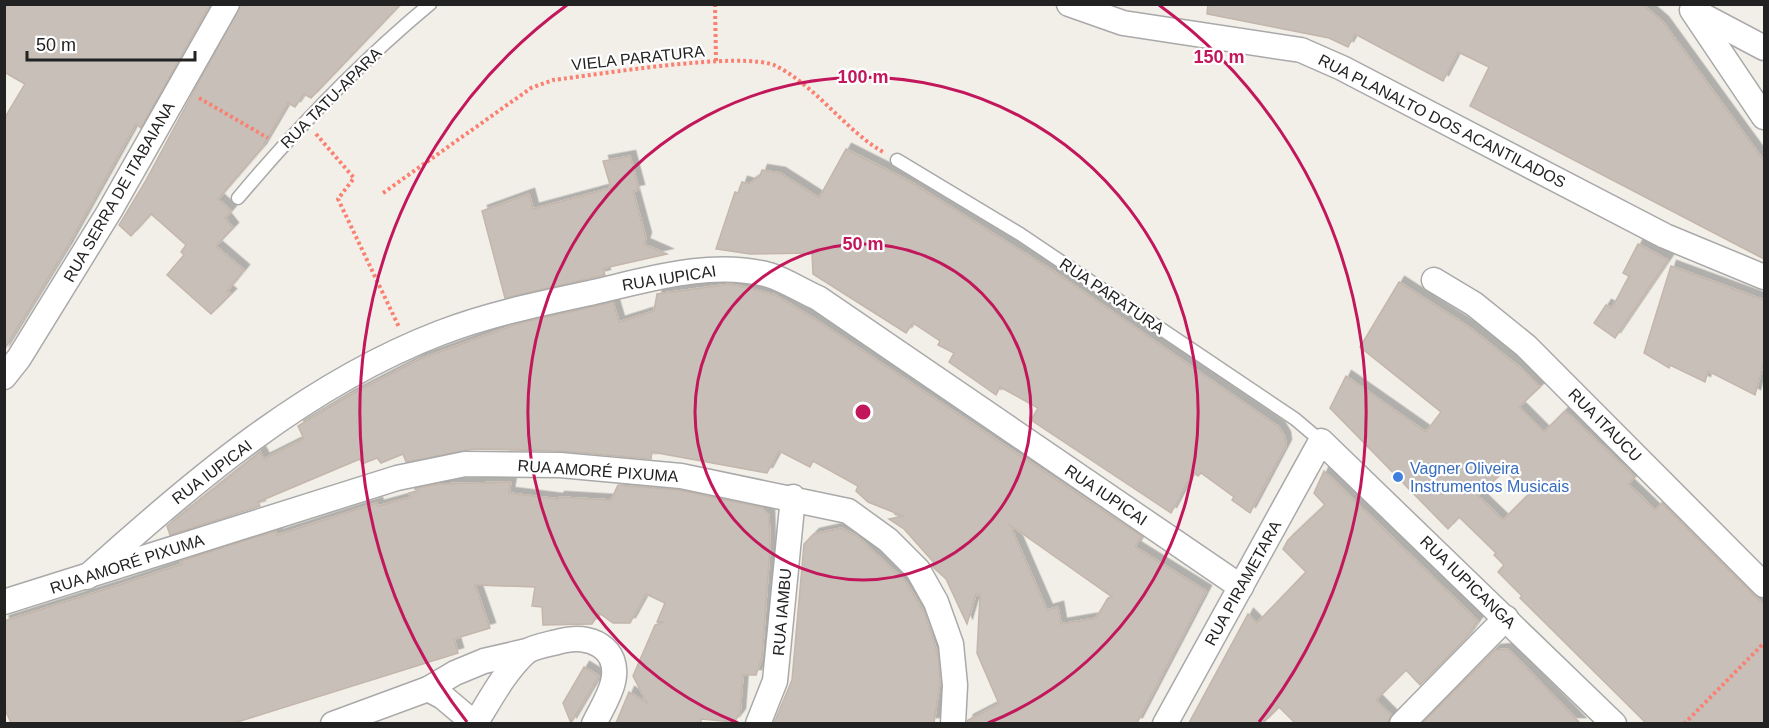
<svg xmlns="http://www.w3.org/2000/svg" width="1769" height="728" font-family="Helvetica,sans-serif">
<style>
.building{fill:#c7bfb8;stroke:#c4b6ab;stroke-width:1.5;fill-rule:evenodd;filter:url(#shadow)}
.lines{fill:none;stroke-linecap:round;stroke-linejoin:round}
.lane-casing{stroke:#a9a9a9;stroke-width:15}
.street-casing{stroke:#a9a9a9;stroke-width:27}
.path{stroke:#fa8072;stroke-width:4;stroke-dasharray:3 3;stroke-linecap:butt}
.lane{stroke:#fff;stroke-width:12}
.street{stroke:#fff;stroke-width:24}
.ring{fill:none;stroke:#c2185b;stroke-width:3}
.shop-dot{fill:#3f7fe0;stroke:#fff;stroke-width:2}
.labels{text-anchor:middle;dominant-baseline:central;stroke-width:4.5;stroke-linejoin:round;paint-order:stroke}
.street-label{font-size:16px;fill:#222;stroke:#fff}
.shop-label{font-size:16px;fill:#366cbe;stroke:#fff;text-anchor:start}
.centre{fill:#c2185b;stroke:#fff;stroke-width:3}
.ring-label{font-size:18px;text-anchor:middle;font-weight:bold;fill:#c2185b;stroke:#fff;stroke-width:4.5;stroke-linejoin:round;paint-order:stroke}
</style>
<defs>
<filter id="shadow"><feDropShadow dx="5.5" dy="-5.5" stdDeviation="0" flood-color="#0004"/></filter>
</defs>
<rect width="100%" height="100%" fill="#f2efe9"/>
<g class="building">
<path d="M4,4h206l-69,124 -5,-4 -70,125 -62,101v-231l21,-35 -21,-12z"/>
<path d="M241,4h160l-90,94 -7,-4 -9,13 -7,-4 -27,46 -43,50 13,12 -6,7 8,10 -17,18 28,24 -17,21 4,3 -20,20 -44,-39 17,-20 -3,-3 5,-7 -35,-31 -20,22 -12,-11 26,-43z"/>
<path d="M1208,4h434l21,18 101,139v98l-294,-153 19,-39 -31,-15 -15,29 -88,-47 -7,13 -19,-9 -122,-24z"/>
<path d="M846,149l63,32 144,90 226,156 6,10 1,8 -36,68 -18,-13 2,-3 -33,-24 -3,3 -5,-4 -22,41 -140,-93 7,-12 -38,-21 -4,8 -47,-33 5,-9 -16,-8 2,-4 -27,-18 -7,10 -93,-59 -1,-21 -62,1 -34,-5 19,-57 3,1 4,-11 7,2 11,-8 2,-6 18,3 39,25z"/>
<path d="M630,156l9,34 -6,1 13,47 -2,6 23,10 -62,14 -2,1 2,6 -100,23 -23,-87 47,-17 4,15 78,-21 -8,-27z"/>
<path d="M1638,244l30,16 -53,78 -21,-15 12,-18 6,3 17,-32 -6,-3z"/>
<path d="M1671,266l93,34v61l-9,34 -47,-24 -3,11 -35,-17 -1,3 -25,-15z"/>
<path d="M1399,282l70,45 53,42 18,18 -21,20 25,25 21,-21 70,66 -7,7 27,26 7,-7 102,102v118h-118l-126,-125 2,-2 -24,-24 6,-7 -10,-10 2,-2 -37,-36 -11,12 -118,-121 16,-32 80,56 15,-20 -81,-65zM1505,470l24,24 -26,26 -25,-24z"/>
<path d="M731,284l44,11 41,25 325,216 -6,11 71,44 -69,132h-170l1,-3 31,-16 -22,-51 3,-58 -4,-1 -9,30 -21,-45 -13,-12 3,-2 -32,-36 -15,-10 14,-3 -35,-14 -12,-11 2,-5 -45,-25 -3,6 -31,-16 -12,22 -115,-21 -1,7 -90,-8 -88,-2 -67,13 -3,-8 -22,9 -4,-5 -15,6 -2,-5 -102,43 2,4 -90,29 -3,-9 93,-74 4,7 40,-20 -6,-13 52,-31 70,-36 100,-36 93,-21 6,20 35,-11 3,-17zM1010,525l102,72 -4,1 -12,20 -35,6 -3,-17 -11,3z"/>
<path d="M1324,471l154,150 -12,17 -46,47 -14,-15 -30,30 15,15 -3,8h-93l-16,-16 -16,16h-74l59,-109 9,9 49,-51 -23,-23 5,-9 37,-35 -11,-12z"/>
<path d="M511,482l-2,11 49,6 1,-2 52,3 7,-15 61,5 82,17 8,8 1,32 -8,110 -6,18h-13l-3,39 -6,8 -33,-3v4h-85l13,-31 18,11 -14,-27 22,-51 9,-3h-7l8,-19 -19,-9 -16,29h-17l-14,-10 -7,11 -49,1 -1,-18 -10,-1 3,-19 -60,-2 15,43 -36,11 4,14 -224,70h-223l-7,-16v-86l118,-37 60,-20 -1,-3 94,-30 2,4 100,-32 1,3 33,-9 -2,-4 9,-2 -1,-3 23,-4z"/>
<path d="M841,528l16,8 49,46 19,32 13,41 2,27 -6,41h-160l18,-43 12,-136 10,-10z"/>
<path d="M1508,649l72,74h-158l73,-73z"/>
<path d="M584,667l15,9 -28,47 -8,-20z"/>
</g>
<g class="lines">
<defs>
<g id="lane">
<path d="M897,160l123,74 275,185 26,22"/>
<path d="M238,198c59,-70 122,-136 192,-194"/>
</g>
<g id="street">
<path d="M1069,4l54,19 178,27 41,18 323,168 99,41"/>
<path d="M1692,10l72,107"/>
<path d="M1698,13l66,35"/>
<path d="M1434,280l40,24 52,42 238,239"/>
<path d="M4,377l15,-19 90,-146 118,-208"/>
<path d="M87,577c105,-95 220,-193 353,-244 49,-19 103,-30 154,-41 56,-13 118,-32 175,-17 16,5 33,16 49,23l423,289"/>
<path d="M4,602l393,-124 68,-14 95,1 121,11 167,35 40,29 30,30 18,32 15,42 4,41 -2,39"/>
<path d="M428,689l15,8 32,27"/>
<path d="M333,724l95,-35 27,-16 29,-12 43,-10"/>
<path d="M475,724c15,-24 30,-53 51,-72 8,-6 25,-8 35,-11 28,-8 60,7 52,41 -3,14 -13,29 -19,42"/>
<path d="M758,724l17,-43 18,-184"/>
<path d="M1165,724l156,-283 293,283"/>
<path d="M1402,724l104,-106"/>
</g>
</defs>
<use href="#lane" class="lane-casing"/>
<use href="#street" class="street-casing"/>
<g class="path">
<path d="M715,4l1,57"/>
<path d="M199,98l69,40"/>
<path d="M316,134l38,44 -16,21 61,128"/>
<path d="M383,193l148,-105 22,-8c43,-5 191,-30 223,-14 41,21 68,63 107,86"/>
<path d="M1684,724l80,-81"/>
</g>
<use href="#lane" class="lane"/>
<use href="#street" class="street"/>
</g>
<g class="ring">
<circle cx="863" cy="412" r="168"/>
<path d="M738 723A335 335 0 1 1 988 723"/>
<path d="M467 722A503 503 0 0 1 567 5M1159 5A503 503 0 0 1 1259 722"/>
</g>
<circle class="shop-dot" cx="1398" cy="477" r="6"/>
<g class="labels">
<g class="street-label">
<text transform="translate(638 58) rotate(-6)">VIELA PARATURA</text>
<text transform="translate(331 98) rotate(-45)">RUA TATU-APARA</text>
<text transform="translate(1442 121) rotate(27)">RUA PLANALTO DOS ACANTILADOS</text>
<text transform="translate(119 192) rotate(-60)">RUA SERRA DE ITABAIANA</text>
<text transform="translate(669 278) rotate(-9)">RUA IUPICAI</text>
<text transform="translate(1112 296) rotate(34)">RUA PARATURA</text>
<text transform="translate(1605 425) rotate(45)">RUA ITAUCU</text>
<text transform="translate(598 471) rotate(4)">RUA AMORÉ PIXUMA</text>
<text transform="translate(212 472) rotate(-37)">RUA IUPICAI</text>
<text transform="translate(1106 495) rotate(34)">RUA IUPICAI</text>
<text transform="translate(127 564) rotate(-18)">RUA AMORÉ PIXUMA</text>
<text transform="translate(1468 582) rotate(44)">RUA IUPICANGA</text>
<text transform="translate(1243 583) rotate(-61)">RUA PIRAMETARA</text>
<text transform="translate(782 612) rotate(-85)">RUA IAMBU</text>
</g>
<g class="shop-label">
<text x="1410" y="468">Vagner Oliveira<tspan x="1410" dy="18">Instrumentos Musicais</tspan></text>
</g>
</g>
<circle cx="863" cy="412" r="9" class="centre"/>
<g class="ring-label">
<text x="1219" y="63">150 m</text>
<text x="863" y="83">100 m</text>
<text x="863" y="250">50 m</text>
</g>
<rect width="1769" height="728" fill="none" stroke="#222222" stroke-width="12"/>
<path d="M27 51v9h168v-9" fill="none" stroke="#222222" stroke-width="3"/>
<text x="36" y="51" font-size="18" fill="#222222" stroke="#ffffff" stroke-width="4.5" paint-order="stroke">50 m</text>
</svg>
